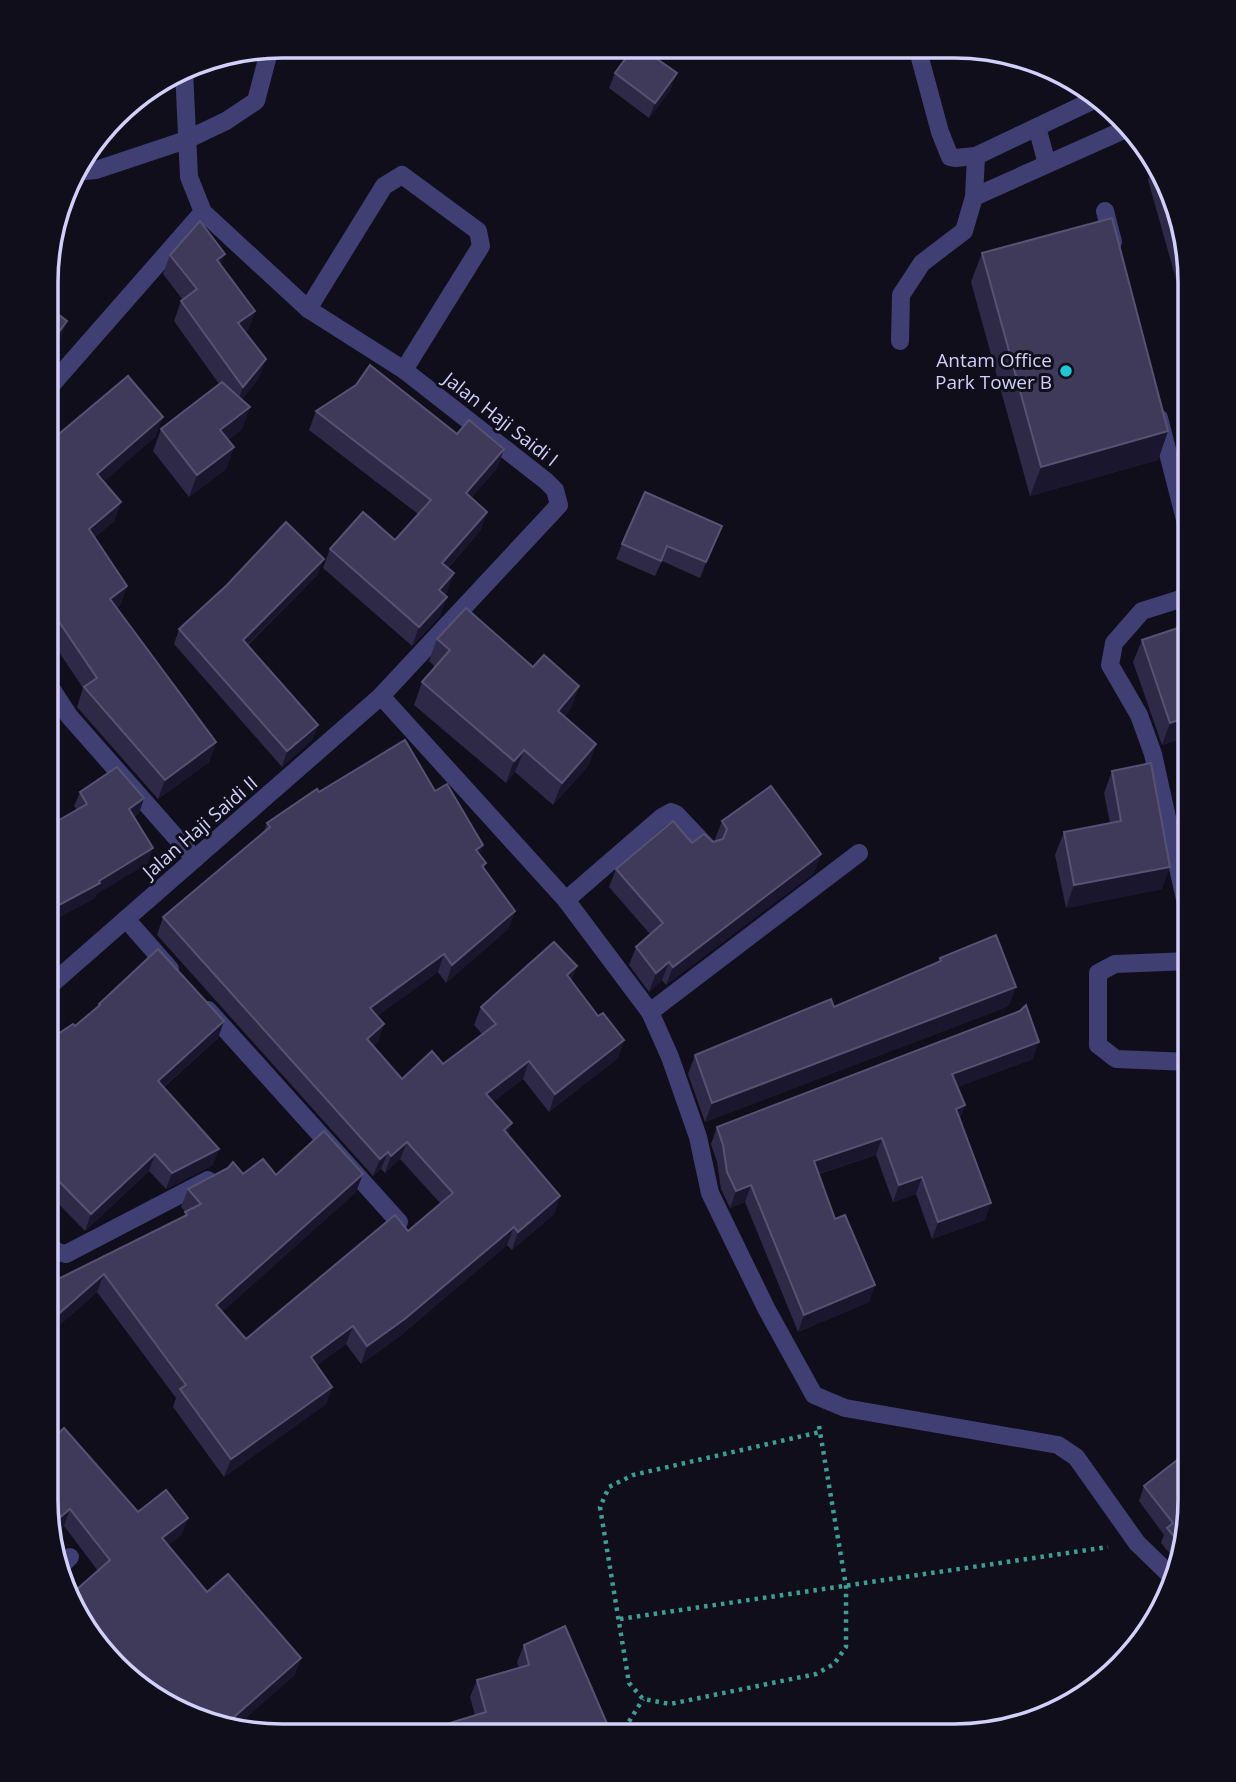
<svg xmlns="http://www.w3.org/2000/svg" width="1236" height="1782" font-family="'Open Sans',sans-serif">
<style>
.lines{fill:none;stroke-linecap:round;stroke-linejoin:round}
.path{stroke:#3d9e95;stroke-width:4.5;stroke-dasharray:3.5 5;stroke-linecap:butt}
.service{stroke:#3f3f74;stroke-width:18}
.minor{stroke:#3f3f74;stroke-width:18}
.wall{fill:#2d2946}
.shaded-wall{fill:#1a162d}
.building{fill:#3f3a59;stroke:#565272;stroke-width:2}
.poi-dot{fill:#1ec8d5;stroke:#100e1b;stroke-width:2.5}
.labels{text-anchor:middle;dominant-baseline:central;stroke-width:6;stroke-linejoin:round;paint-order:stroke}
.poi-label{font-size:19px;fill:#d2cff8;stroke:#100e1b;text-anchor:end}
.street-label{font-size:19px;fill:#d2cff8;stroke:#100e1b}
.rim{fill:none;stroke:#d2cff8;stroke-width:3.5}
</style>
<rect width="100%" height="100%" fill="#100e1b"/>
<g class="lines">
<g class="path">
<path d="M819,1426l1,6 26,154v61l-12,17 -18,10 -146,30 -27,-5 -14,-16 -29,-176 9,-20 24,-12 187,-43"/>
<path d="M620,1619l488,-72"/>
<path d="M620,1736l23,-37"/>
</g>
<g class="service">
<path d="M917,47l23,85 10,25 5,1 21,-2 124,-59"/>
<path d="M1037,127l10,37"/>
<path d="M74,172l22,-2 90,-30 40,-19 30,-20 14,-53"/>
<path d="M974,197l152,-68"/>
<path d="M1105,211l8,31"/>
<path d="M308,309l76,-123 18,-11 76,56 3,15 -77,124"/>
<path d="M900,341l1,-46 21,-32 42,-32 10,-34 2,-41"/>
<path d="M1159,418l31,121"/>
<path d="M566,900l96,-83 9,-5 5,2 33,35"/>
<path d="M1190,922l-37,-168 -14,-39 -29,-50 4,-22 28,-32 48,-15"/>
<path d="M1190,1062l-74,-3 -18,-14v-72l17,-9 75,-3"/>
</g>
<g class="minor">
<path d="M47,390l156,-178"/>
<path d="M47,682l22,34 126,143"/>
<path d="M381,696l185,204 84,112 20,45 28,80 12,56 56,115 48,87 31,13 213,37 18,12 61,86 33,32"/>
<path d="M126,919l44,50"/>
<path d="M46,989l335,-293 178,-191 -4,-15 -9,-9 -142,-111 -96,-61 -105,-97 -14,-35 -5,-107"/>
<path d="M208,1010l191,212"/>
<path d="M650,1012l209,-159"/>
<path d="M46,1241l11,11 9,2 142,-74"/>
<path d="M61,1566l9,-9"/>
</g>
</g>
<g class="wall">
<path d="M615,73l56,16 -22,29 -40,-30z"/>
<path d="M1154,163l12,15 24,103v48l-42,-149z"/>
<path d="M982,253l186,178 -10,29 -128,36 -59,-214z"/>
<path d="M170,255l51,10 34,46 -7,19 -3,2 14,46 -17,21 8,8 -8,22 -14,11 6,7 -8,22 -37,28 -36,-46 8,-22 58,-45 -45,-63 7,-20 2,-1 -20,-26z"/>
<path d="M316,411l141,23 47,15 -7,19 -26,30 16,14 -7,19 -32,37 -1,24 -3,3 -4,21 -28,30 -89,-78 7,-19 65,-9 23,-26 -109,-84z"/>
<path d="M156,436l-53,46 18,20 -7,19 -19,16 32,49 -7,19 -3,3 99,134 -7,20 -51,37 -81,-92 6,-19 -36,-54v-190z"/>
<path d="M722,526l-22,52 -38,-17 -7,15 -39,-17 6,-15z"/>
<path d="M318,574l-70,71 70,80 -6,15 -30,27 -108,-123 5,-15z"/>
<path d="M1190,624v112l-28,9 -29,-83 9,-22z"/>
<path d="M437,639l96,28 46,19 -8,22 -7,9 32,27 -8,22 -35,39 -38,-33 -9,11 -92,-78 8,-23 13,-15 -6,-6z"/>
<path d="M1112,771l50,118 -96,19 -11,-53 9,-23 46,-9 -6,-30z"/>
<path d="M435,791l51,72 -2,6 31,42 -7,18 -62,54 -8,-11 -61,44 1,26 -5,4 29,33 41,-15 39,-30 -8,-9 7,-18 96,-41 -6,15 27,35 26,24 -6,18 -69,54 -26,-33 -30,23 15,33 52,61 -6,18 -42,36 -5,-5 -107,91 -39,28 -15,-20 -29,21 15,22 -6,17 -102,73 -51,-70 3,-9 -79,-106 -51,45v-52l138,-68 2,-5 -5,-5 7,-18 55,-15 33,1 80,17 -134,120 24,27 162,-108 33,-27 -41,-45 -15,14 -4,-4 -8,7 -216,-241 6,-18 101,-85 3,-9 52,-31z"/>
<path d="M80,792l64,6 -5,15 -5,4 14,46 -52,31 -1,4 -49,26 1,-97 30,-17 -3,-4z"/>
<path d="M722,821l99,33 -7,19 -148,112 -4,-5 -13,12 -20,-27 7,-18 14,-13 -41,-47 7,-18 76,-26 24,-2 -1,-2z"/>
<path d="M940,958l69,48 -304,116 -17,-48 7,-19 139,-48 104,-45z"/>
<path d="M99,1004l125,17 -6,17 -54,49 49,78 -47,24 -17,-18 -64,60 -39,-40v-149l29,-16 22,-19z"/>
<path d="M1033,1059l-76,28 8,18 -5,14 25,101 -53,19 -16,-45 -23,8 -17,-47 -57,19 16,45 34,83 -71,30 -53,-130 -15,6 -9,-19 -4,-27 -6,-18 6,-17z"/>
<path d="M1144,1486l46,30 -15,44 -14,-17 3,-8 -25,-34z"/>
<path d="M46,1500l142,18 -7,17 -13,10 39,47 94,66 -7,18 -196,-105 -34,-45 -10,9z"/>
<path d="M524,1645l86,91 -135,-21 -5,-18 7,-17 42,-12 -2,-6z"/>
</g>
<g class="shaded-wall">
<path d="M677,73l-6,16 -22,29 6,-15z"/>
<path d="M225,254l-7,19 -1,-13z"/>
<path d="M255,311l-7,19 -17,13 7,-20z"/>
<path d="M67,321l-8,22 -12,17v-12z"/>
<path d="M266,359l-7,19 -23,28 7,-19z"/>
<path d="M250,407l-8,22 -30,23 8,-22z"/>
<path d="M163,417l-7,19 -66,58 7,-20z"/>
<path d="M1168,431l-10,29 -128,36 11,-29z"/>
<path d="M234,447l-8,22 -37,28 8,-22z"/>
<path d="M504,449l-7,19 -38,44 7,-19z"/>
<path d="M121,502l-7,19 -32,27 7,-19z"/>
<path d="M487,512l-7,19 -45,51 7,-19z"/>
<path d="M722,526l-6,15 -16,37 6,-16z"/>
<path d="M324,559l-6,15 -81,81 6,-15z"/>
<path d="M454,573l-7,19 -15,17 7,-19z"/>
<path d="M127,586l-7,19 -17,13 7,-19z"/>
<path d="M447,597l-7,19 -28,30 7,-19z"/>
<path d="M579,686l-8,22 -21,26 8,-23z"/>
<path d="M1190,716v20l-28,9 8,-22z"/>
<path d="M318,725l-6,15 -30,27 5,-16z"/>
<path d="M216,742l-7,20 -51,37 7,-19z"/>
<path d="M596,744l-8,22 -35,39 9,-22z"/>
<path d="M57,746l-8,21 -2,2v-17z"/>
<path d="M524,750l-9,22 -9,11 8,-22z"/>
<path d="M144,798l-5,15 -15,11 5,-15z"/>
<path d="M483,845l-6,17 -1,-12z"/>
<path d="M153,848l-5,15 -52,31 -1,4 -49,26v-12z"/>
<path d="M821,854l-7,19 -148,112 7,-18z"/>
<path d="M1170,867l-8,22 -96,19 8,-23z"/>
<path d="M515,911l-7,18 -62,54 6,-18z"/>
<path d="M444,954l-6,18 -74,54 6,-18z"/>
<path d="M669,962l-7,18 -13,12 7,-19z"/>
<path d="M577,966l-7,18 -3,-9z"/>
<path d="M1016,987l-7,19 -304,116 7,-19z"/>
<path d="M224,1021l-6,17 -66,59 6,-16z"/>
<path d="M384,1024l-6,18 -18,15 7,-18z"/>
<path d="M624,1040l-6,18 -69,54 6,-18z"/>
<path d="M1039,1042l-6,17 -87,32 6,-17z"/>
<path d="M529,1061l-6,18 -43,33 6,-18z"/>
<path d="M965,1105l-6,17 -3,-13z"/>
<path d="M512,1123l-6,18 -2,-11z"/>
<path d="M882,1138l-6,17 -68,22 6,-16z"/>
<path d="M407,1142l-7,17 -15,14 6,-17z"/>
<path d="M219,1149l-6,16 -47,24 6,-16z"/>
<path d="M388,1152l-7,17 -8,7 7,-17z"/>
<path d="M155,1154l-6,17 -64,60 6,-17z"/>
<path d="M363,1174l-7,18 -146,131 6,-18z"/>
<path d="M922,1177l-6,17 -23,8 6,-17z"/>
<path d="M751,1185l-6,17 -15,6 6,-17z"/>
<path d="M560,1196l-6,18 -42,36 6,-18z"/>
<path d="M991,1203l-6,17 -53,19 6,-17z"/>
<path d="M514,1227l-7,18 -107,91 -39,28 6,-18z"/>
<path d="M104,1274l-7,18 -51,45v-12z"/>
<path d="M875,1285l-6,17 -71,30 6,-17z"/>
<path d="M353,1326l-7,18 -41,30 6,-17z"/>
<path d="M332,1387l-6,17 -102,73 7,-18z"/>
<path d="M70,1509l-6,17 -10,9 -3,-10z"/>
<path d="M188,1518l-7,17 -25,20 6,-17z"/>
<path d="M301,1658l-7,18 -59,52 -9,-4z"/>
</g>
<g class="building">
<path d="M634,47h6l37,26 -22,30 -40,-30z"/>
<path d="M1112,218l56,213 -127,36 -59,-214z"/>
<path d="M200,221l25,33 -8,6 38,51 -17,12 28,36 -23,28 -62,-86 16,-12 -27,-34z"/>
<path d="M47,306l20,15 -20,27z"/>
<path d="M370,365l87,69 12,-14 35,29 -38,44 21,19 -45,51 12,10 -15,17 8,7 -28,30 -89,-78 33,-37 32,28 36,-40 -115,-89 40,-26z"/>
<path d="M128,376l35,41 -66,57 24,28 -32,27 38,57 -17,13 106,143 -51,38 -81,-93 13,-9 -50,-74v-160z"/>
<path d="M222,382l28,25 -30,23 14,17 -37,28 -36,-46z"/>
<path d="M645,492l77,34 -16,36 -39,-16 -6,15 -39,-17z"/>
<path d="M286,522l38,37 -81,81 75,85 -31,26 -108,-122 48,-44z"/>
<path d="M466,608l67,59 11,-12 35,31 -21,25 38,33 -34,39 -38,-33 -10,11 -92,-79 28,-32 -13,-11z"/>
<path d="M1190,624v92l-20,7 -28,-83z"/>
<path d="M47,728l10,18 -10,6z"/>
<path d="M405,740l30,51 12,-7 36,61 -7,5 10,13 -4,3 33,45 -63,54 -8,-11 -74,54 14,16 -17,15 35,40 30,-28 11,13 53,-40 -15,-17 73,-65 23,24 -10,9 31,41 5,-3 21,27 -69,54 -26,-33 -43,33 26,29 -8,7 56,66 -42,36 -4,-5 -108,91 -39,28 -14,-20 -42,31 21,30 -101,72 -51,-70 6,-4 -82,-111 -58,51v-40l141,-70 -2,-3 16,-8 -13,-15 40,-21 5,-6 10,12 20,-15 13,16 48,-44 39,43 -147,131 30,34 149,-124 13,16 45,-38 -46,-51 -16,14 -3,-4 -8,7 -217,-242 107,-90 -3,-4 50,-34 2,3z"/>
<path d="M1151,763l19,104 -96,18 -10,-53 57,-11 -9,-50z"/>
<path d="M117,767l27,31 -15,11 24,39 -54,33 1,2 -54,29 1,-85 40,-23 -7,-12z"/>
<path d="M771,786l50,68 -148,113 -4,-5 -13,11 -20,-26 27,-24 -47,-54 57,-48 19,22 12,-9 9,8 10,-3 4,-10 -5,-8z"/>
<path d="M996,935l20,52 -304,116 -17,-48 136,-56 3,8 107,-46 -1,-3z"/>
<path d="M158,949l66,72 -66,60 61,68 -47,24 -17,-19 -64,60 -45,-46v-126l27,-18 2,2 25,-21 -1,-1z"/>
<path d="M1026,1005l13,37 -87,32 13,31 -9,4 35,94 -53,19 -16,-45 -23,8 -17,-47 -68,23 21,58 10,-4 30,70 -71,30 -53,-130 -15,6 -9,-19 -4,-27 -6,-18 303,-116z"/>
<path d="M64,1428l74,84 28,-22 22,28 -26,20 45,54 21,-18 73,84 -75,66 -88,-36 -68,-84 -2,-7 42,-37 -40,-51 -19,16 -5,-25v-55z"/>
<path d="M1190,1450v66l-10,28 -13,-16 6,-5 -29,-37z"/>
<path d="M565,1626l46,107 -4,3 -196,-1 75,-23 -9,-32 52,-15 -5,-20z"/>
</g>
<circle class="poi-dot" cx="1066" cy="371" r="7"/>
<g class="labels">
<g class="poi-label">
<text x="1052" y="360">Antam Office<tspan x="1052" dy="22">Park Tower B</tspan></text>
</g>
<g class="street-label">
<text transform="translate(501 419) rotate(38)">Jalan Haji Saidi I</text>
<text transform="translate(200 827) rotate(-41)">Jalan Haji Saidi II</text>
</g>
</g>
<path d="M0 0H1236V1782H0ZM282 58H954A224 224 0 0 1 1178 282V1500A224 224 0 0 1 954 1724H282A224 224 0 0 1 58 1500V282A224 224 0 0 1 282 58Z" fill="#100e1b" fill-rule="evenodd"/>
<path class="rim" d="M282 58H954A224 224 0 0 1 1178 282V1500A224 224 0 0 1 954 1724H282A224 224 0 0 1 58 1500V282A224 224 0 0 1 282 58Z"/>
</svg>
